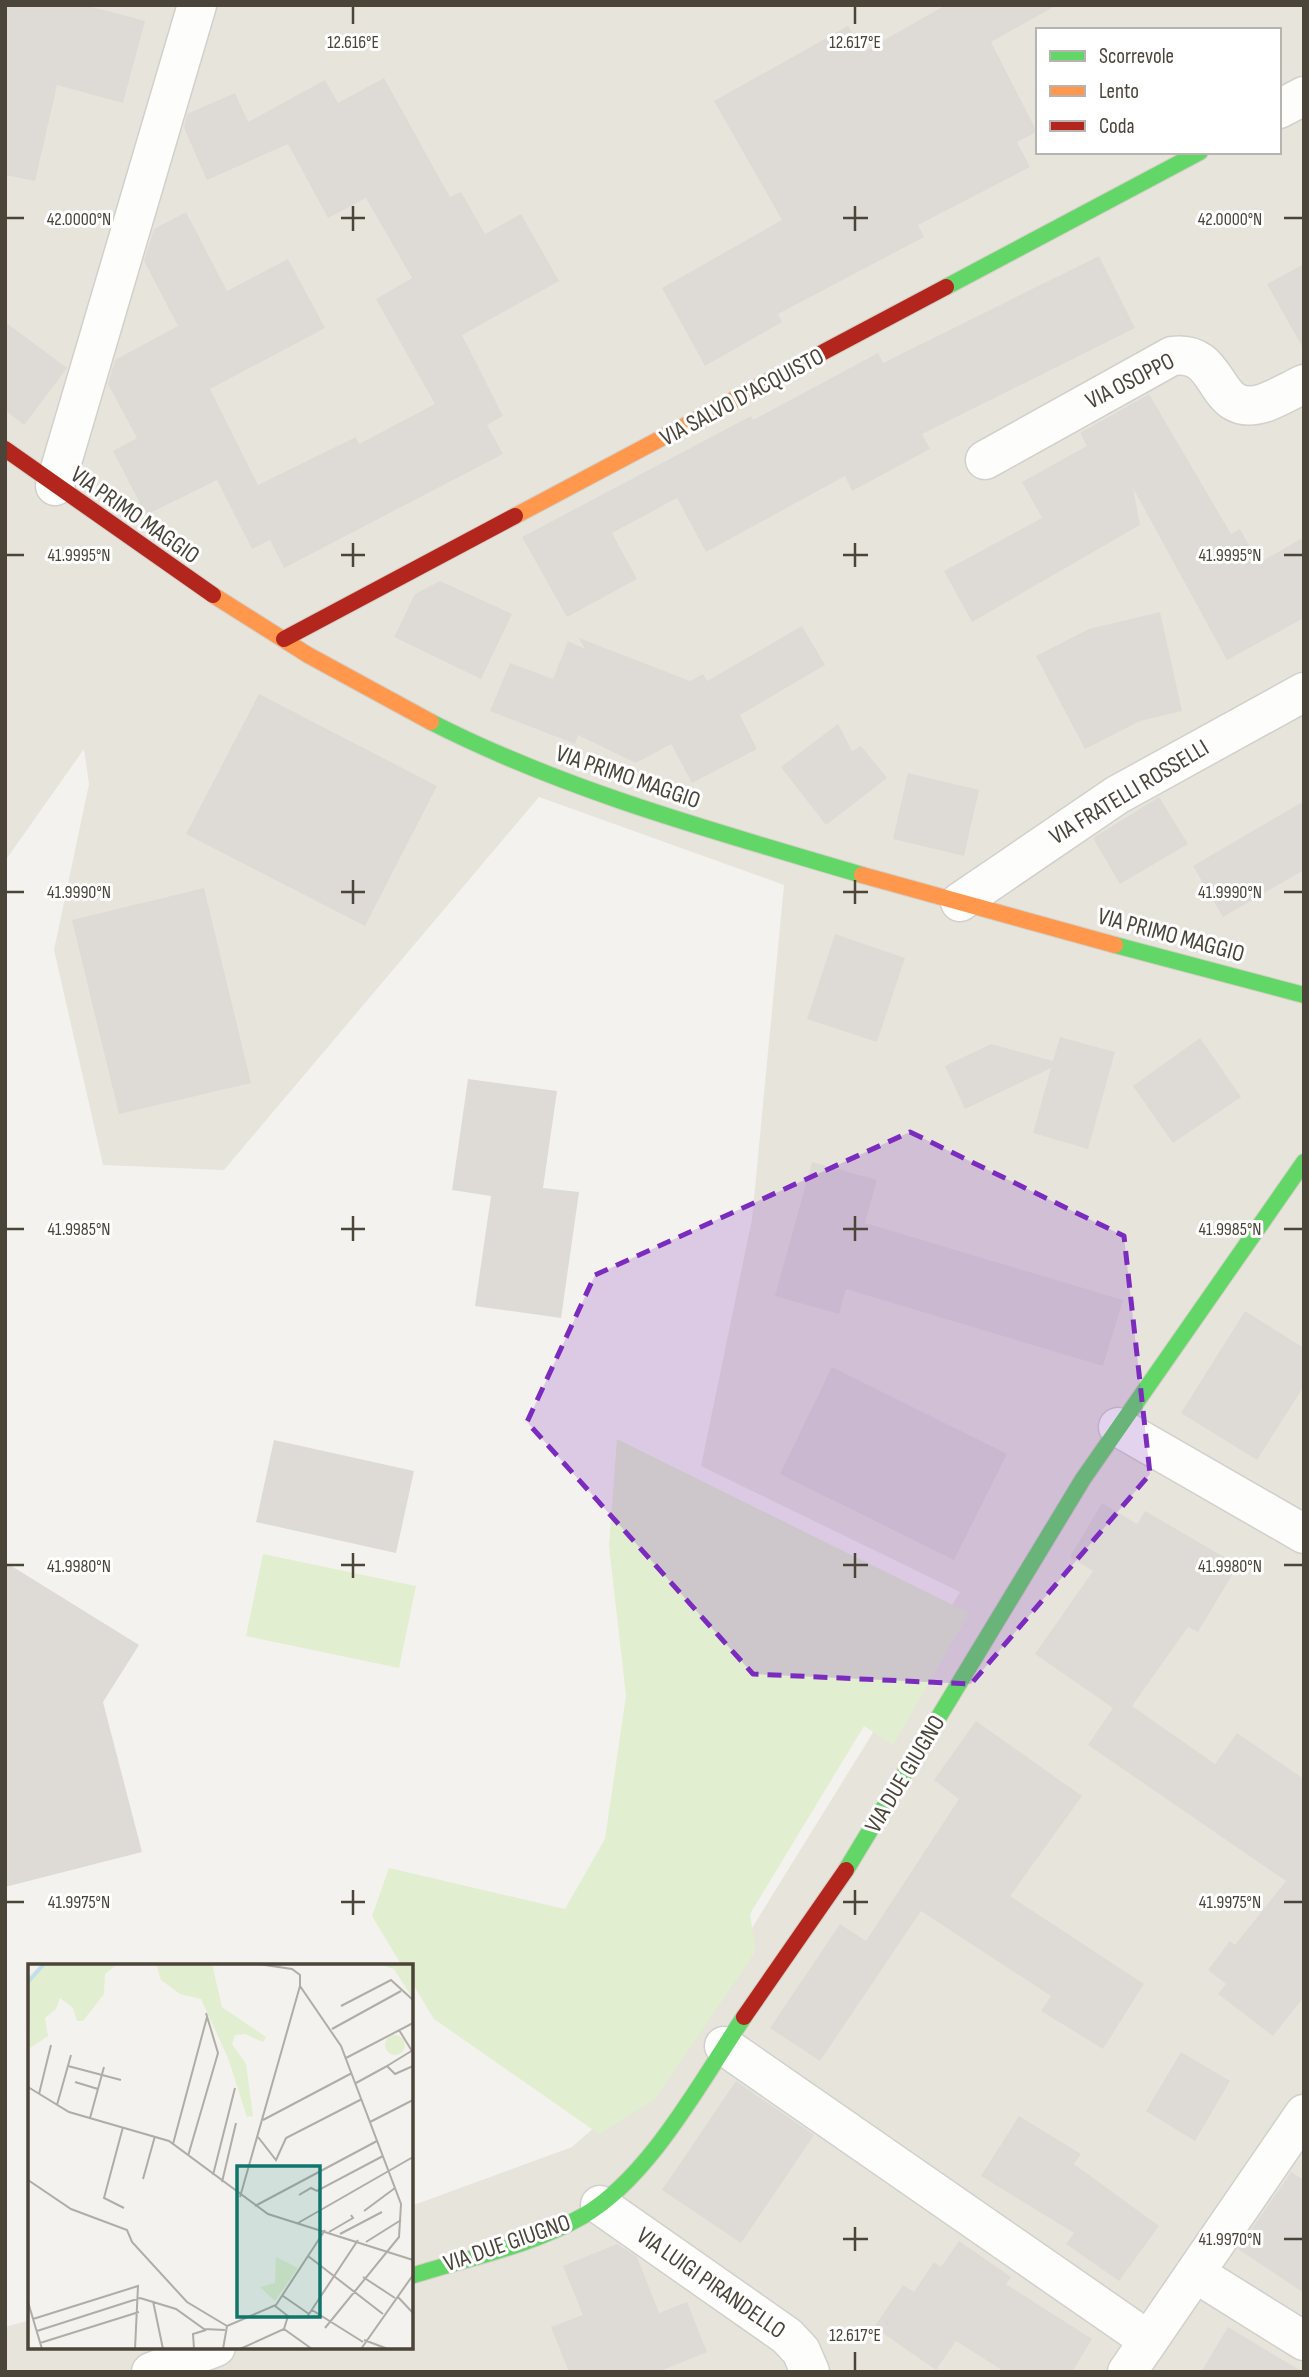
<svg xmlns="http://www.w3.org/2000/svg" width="1309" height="2377" font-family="'Sofia Sans Condensed',sans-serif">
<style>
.residential{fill:#e7e4dc;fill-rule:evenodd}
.green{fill:#e1eecf}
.building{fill:#dedbd6}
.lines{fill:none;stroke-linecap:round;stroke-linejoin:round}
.street-casing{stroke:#d2d0cb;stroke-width:41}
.fast-casing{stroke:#d3cfc5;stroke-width:18}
.slow-casing{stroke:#d3cfc5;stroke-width:18}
.jam-casing{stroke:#d3cfc5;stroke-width:18}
.street{stroke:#fdfdfc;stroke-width:38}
.fast{stroke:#63d668;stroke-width:16}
.slow{stroke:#ff974d;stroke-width:16}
.jam{stroke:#b3261e;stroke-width:16}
.marked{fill:#7b2cbf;fill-opacity:0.2;stroke:#7b2cbf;stroke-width:5;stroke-dasharray:14 9;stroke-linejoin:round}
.ticks{fill:none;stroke:#4b4439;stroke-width:2.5}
.labels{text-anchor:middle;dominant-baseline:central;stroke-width:6;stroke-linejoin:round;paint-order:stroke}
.street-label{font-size:24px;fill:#4b4439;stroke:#fff}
.inset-river{fill:none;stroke:#c0ddf1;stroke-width:3.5}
.inset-road{fill:none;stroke:#b0aca6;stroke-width:2}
.view{fill:#0f766e;fill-opacity:0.15;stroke:#0f766e;stroke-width:3.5}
.inset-edge{fill:none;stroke:#4b4439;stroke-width:3.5}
.ticks-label{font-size:18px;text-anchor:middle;fill:#4b4439;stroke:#fff;stroke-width:6;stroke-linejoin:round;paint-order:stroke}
</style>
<rect width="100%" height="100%" fill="#f4f2ee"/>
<path class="residential" d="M5,5h1299v2367h-1299v-45l25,-7v27h381v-141l161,-59 97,-85 291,-470 -259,-126 51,-247 32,-334 -245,-88 -315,373 -121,-5 -49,-215 35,-166 -5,-35 -79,112zM1038,30h241v122h-241z"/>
<g class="green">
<path d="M617,1439l352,174 -76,132 -29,-19 -114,188 6,37 -101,148 -56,35 -165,-115 -23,-38v-15h-9l-30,-50 17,-48 176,41 40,-70 21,-143 -17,-150z"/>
<path d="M263,1554l153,32 -17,82 -153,-32z"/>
</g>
<g class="building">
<path d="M5,5h80l60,16 -22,82 -66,-18 -22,96 -30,-6z"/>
<path d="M946,5h111l-66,37 46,90 -20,10 13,25 -112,58 6,12 -146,77 4,8 -77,44 -43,-78 120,-68 -68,-119 134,-75 15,26z"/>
<path d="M384,78l66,119 11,-5 24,42 36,-20 38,67 -97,54 41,81 -16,9 16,29 -219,114 -14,-28 -18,9 -35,-69 -71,35 -33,-64 24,-13 -29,-54 7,-24 63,-34 -34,-65 10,-32 32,-17 41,79 61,-32 37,69 -115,61 48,96 98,-48 3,7 76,-40 -59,-105 36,-21 -46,-80 -38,20 -40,-74 -81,36 -23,-52 3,-14 48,-21 13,29 77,-42 13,23z"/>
<path d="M1099,256l36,72 -213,106 8,15 -78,42 -7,-15 -139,76 -29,-54 -65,35 25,46 -70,38 -45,-80 229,-121 2,4 125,-67 5,10z"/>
<path d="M1304,264v86l-37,-66z"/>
<path d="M5,322l62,46 -43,57 -19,-15z"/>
<path d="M1149,394l82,140 9,-5 19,34 45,-26v81l-77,42 -94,-172 7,37 -168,97 -28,-51 98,-53 -20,-36 65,-36 -7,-13z"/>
<path d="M440,581l72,33 -31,65 -87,-42 21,-43z"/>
<path d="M1160,612l22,99 -42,10 -55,28 -49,-93 53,-27z"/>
<path d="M802,626l23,39 -85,50 17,34 -65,34 -21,-39 -35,19 -58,-28 -3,9 -85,-33 20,-48 43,16 15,-38 17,8 -6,-11 111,43 13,-7 4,7z"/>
<path d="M259,694l178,92 -72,140 -179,-92z"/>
<path d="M838,724l14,27 9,-5 26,32 -61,47 -45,-58z"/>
<path d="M908,773l71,17 -15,66 -71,-17z"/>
<path d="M1159,797l29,47 -68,40 -27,-46z"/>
<path d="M1304,801v69l-81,47 -30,-51z"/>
<path d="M204,888l47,195 -132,31 -47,-194z"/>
<path d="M835,934l70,24 -28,84 -70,-23z"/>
<path d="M1060,1037l55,15 -27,97 -55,-16 18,-65 -86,41 -20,-43 46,-22 62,17z"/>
<path d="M1200,1038l41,59 -68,46 -40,-57z"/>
<path d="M468,1079l89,12 -14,97 36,4 -18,126 -86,-12 16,-110 -39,-6z"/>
<path d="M812,1162l65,18 -12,43 258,77 -20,66 -257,-77 -7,25 -64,-18z"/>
<path d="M1245,1311l59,37v38l-47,74 -76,-47z"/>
<path d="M832,1367l175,87 -53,106 -174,-86z"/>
<path d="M274,1440l140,31 -18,82 -140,-31z"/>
<path d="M1102,1503l35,21 8,-13 93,54 -40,67 -10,-5 -56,79 83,58 22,-31 67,46v218l-31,39 -55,-42 8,-10 -18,-14 22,-29 5,4 51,-64 -198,-136 25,-37 -78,-54 58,-83 -23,-14z"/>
<path d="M5,1562l134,83 -36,57 39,150 -137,35z"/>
<path d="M976,1721l106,75 -72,100 134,88 -41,65 -62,-38 10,-15 -130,-85 -101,150 -50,-33 70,-104 26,17 93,-142 -25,-19z"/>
<path d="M1181,2052l49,29 -35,60 -49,-30z"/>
<path d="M736,2081l78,54 -73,108 -79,-53z"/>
<path d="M1019,2116l62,38 -7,10 85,62 -40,55 -53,-37 8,-11 -93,-57z"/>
<path d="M1291,2172l13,8v113l-66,-44z"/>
<path d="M959,2241l52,36 -5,7 86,55 -20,33h-67l-49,-31 -20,29 -62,-43 29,-42 11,7 20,-30 7,5z"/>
<path d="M617,2244l20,13 22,56 28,-11 20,50 -49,20h-89l-18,-45 32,-12 -20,-49z"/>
<path d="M1228,2327l75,45h-102z"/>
</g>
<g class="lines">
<defs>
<g id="street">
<path d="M1279,109l25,-13"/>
<path d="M985,460l187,-104c53,-8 38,64 92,47 14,-5 27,-13 40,-19"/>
<path d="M55,486l142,-481"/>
<path d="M960,902l157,-107 187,-103"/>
<path d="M1118,1427l186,107"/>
<path d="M724,2046l424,294"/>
<path d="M600,2205l187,131 14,15 9,21"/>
<path d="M1195,2273l109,68"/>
<path d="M151,2372l65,-25"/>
<path d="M1127,2372l177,-258"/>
</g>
<g id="fast">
<path d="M946,287l254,-135"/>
<path d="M431,722c135,69 286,110 431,153"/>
<path d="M1115,945l189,50"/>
<path d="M846,1870l237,-391 221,-317"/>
<path d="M411,2276c57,-18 120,-30 172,-60 67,-39 118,-135 161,-199"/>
</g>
<g id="slow">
<path d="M515,516l252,-134"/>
<path d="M213,595l95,60 123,67"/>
<path d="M862,875l253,70"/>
</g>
<g id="jam">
<path d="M767,382l179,-95"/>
<path d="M5,449l208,146"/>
<path d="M284,639l231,-123"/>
<path d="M744,2017l102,-147"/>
</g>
</defs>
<use href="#street" class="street-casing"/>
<use href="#fast" class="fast-casing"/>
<use href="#slow" class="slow-casing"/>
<use href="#jam" class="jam-casing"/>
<use href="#street" class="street"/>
<use href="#fast" class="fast"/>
<use href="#slow" class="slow"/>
<use href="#jam" class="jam"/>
</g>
<path class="marked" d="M910,1132l214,104 26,238 -179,210 -218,-10 -226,-252 68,-147z"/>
<path class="ticks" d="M353,7v17M855,7v17M353,206v25M855,206v25M7,218h17M341,218h24M843,218h25M1284,218h18M353,543v24M855,543v24M7,555h17M341,555h24M843,555h25M1284,555h18M353,880v24M855,880v24M7,892h17M341,892h24M843,892h25M1284,892h18M353,1216v25M855,1216v25M7,1229h17M341,1229h24M843,1229h25M1284,1229h18M353,1553v25M855,1553v25M7,1565h17M341,1565h24M843,1565h25M1284,1565h18M353,1890v25M855,1890v25M7,1902h17M341,1902h24M843,1902h25M1284,1902h18M855,2227v24M843,2239h25M1284,2239h18M855,2352v18"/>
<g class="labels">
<g class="street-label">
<text transform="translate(1130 381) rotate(-27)">VIA OSOPPO</text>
<text transform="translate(742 397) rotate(-28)">VIA SALVO D'ACQUISTO</text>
<text transform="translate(135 515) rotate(35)">VIA PRIMO MAGGIO</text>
<text transform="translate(628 777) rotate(19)">VIA PRIMO MAGGIO</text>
<text transform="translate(1129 792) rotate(-31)">VIA FRATELLI ROSSELLI</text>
<text transform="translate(1171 935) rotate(15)">VIA PRIMO MAGGIO</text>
<text transform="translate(905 1774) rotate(-59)">VIA DUE GIUGNO</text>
<text transform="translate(507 2243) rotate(-19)">VIA DUE GIUGNO</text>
<text transform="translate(711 2283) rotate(35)">VIA LUIGI PIRANDELLO</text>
</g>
</g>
<g transform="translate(28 1964)">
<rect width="385" height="385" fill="#f4f2ee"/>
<path d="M13,0h77l-13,10 -1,20 -21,27h-6l-4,-13 -13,-10 -4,11 -11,9 3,18 -18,12 -2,-71zM128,0h56l10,43 44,30 -3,5 -18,-8 -10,1 -3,9 14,20 7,52 -6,1 -19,-59 -27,-59 -21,-5 -19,-14zM351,0h34v35l-19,-30zM357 81a10 10 0 1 1 20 0a10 10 0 1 1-20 0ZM248,293l22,11 -23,33 -15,-14 15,-4z" fill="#e1eecf"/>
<path class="inset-river" d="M0,18l16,-18"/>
<path class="inset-road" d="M230,0l34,5 8,6v11l41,60 60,158 -2,33 -74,91M313,42l50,-26 22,20M304,65l69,-38M371,66l13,21M318,94l67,-35M40,102l53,14M359,102l26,-16M47,118l23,7M328,119l31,-17 8,8 18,-8M0,123l41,25 100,29 99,73 145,46M11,130l12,-49M29,141l14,-50M62,154l14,-51M235,156l89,-47M342,158l43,-22M95,163l-19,71 20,10M230,173l18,23 10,-22 76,-39M145,180l34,-127M160,192l30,-103 -12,-40M185,211l22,-87M115,215l12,-43M0,216l43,29 56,21 5,12 55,60 40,24M194,218l14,-59M271,231l12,-7 6,3 66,-35M212,233l60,-211M227,242l122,-65M336,247l31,-23M270,259l115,-66M301,268l24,-14 -2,-3M312,270l42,-22M338,278l35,-22M280,292l75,58M335,313l32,21M255,332l26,18M369,332l16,17M112,334l36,11 28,20 21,1M125,337l10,48M0,338l14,47M284,346l51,32M279,353l51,-77M5,355l105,-33 -3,63M256,365l28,20M9,367l103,-33M336,376l24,9M12,379l99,-31M166,385l-1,-15 13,-4M195,385l4,-23 49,-21 49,-75M212,385l44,-20 4,-13 -13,-10M333,385l52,-74"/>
<path class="view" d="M209,202h83v151h-83z"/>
<rect width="385" height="385" class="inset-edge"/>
</g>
<g class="ticks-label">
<text x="353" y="48">12.616°E</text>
<text x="855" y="48">12.617°E</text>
<text x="79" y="225">42.0000°N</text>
<text x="1230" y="225">42.0000°N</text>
<text x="79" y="561">41.9995°N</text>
<text x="1230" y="561">41.9995°N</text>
<text x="79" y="898">41.9990°N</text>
<text x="1230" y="898">41.9990°N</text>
<text x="79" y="1235">41.9985°N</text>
<text x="1230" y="1235">41.9985°N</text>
<text x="79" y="1572">41.9980°N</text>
<text x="1230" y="1572">41.9980°N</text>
<text x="79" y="1908">41.9975°N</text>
<text x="1230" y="1908">41.9975°N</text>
<text x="1230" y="2245">41.9970°N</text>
<text x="855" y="2341">12.617°E</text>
</g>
<rect width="1309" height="2377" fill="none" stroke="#4b4439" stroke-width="14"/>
<rect x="1036" y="28" width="245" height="126" fill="#ffffff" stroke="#b7b4b0" stroke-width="2"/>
<rect x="1050" y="51" width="35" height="10" fill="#63d668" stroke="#b7b4b0" stroke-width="2"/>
<text x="1099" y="63" font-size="21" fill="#4b4439">Scorrevole</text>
<rect x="1050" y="86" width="35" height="10" fill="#ff974d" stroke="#b7b4b0" stroke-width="2"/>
<text x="1099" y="98" font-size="21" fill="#4b4439">Lento</text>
<rect x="1050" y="121" width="35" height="10" fill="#b3261e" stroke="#b7b4b0" stroke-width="2"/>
<text x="1099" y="133" font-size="21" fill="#4b4439">Coda</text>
</svg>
